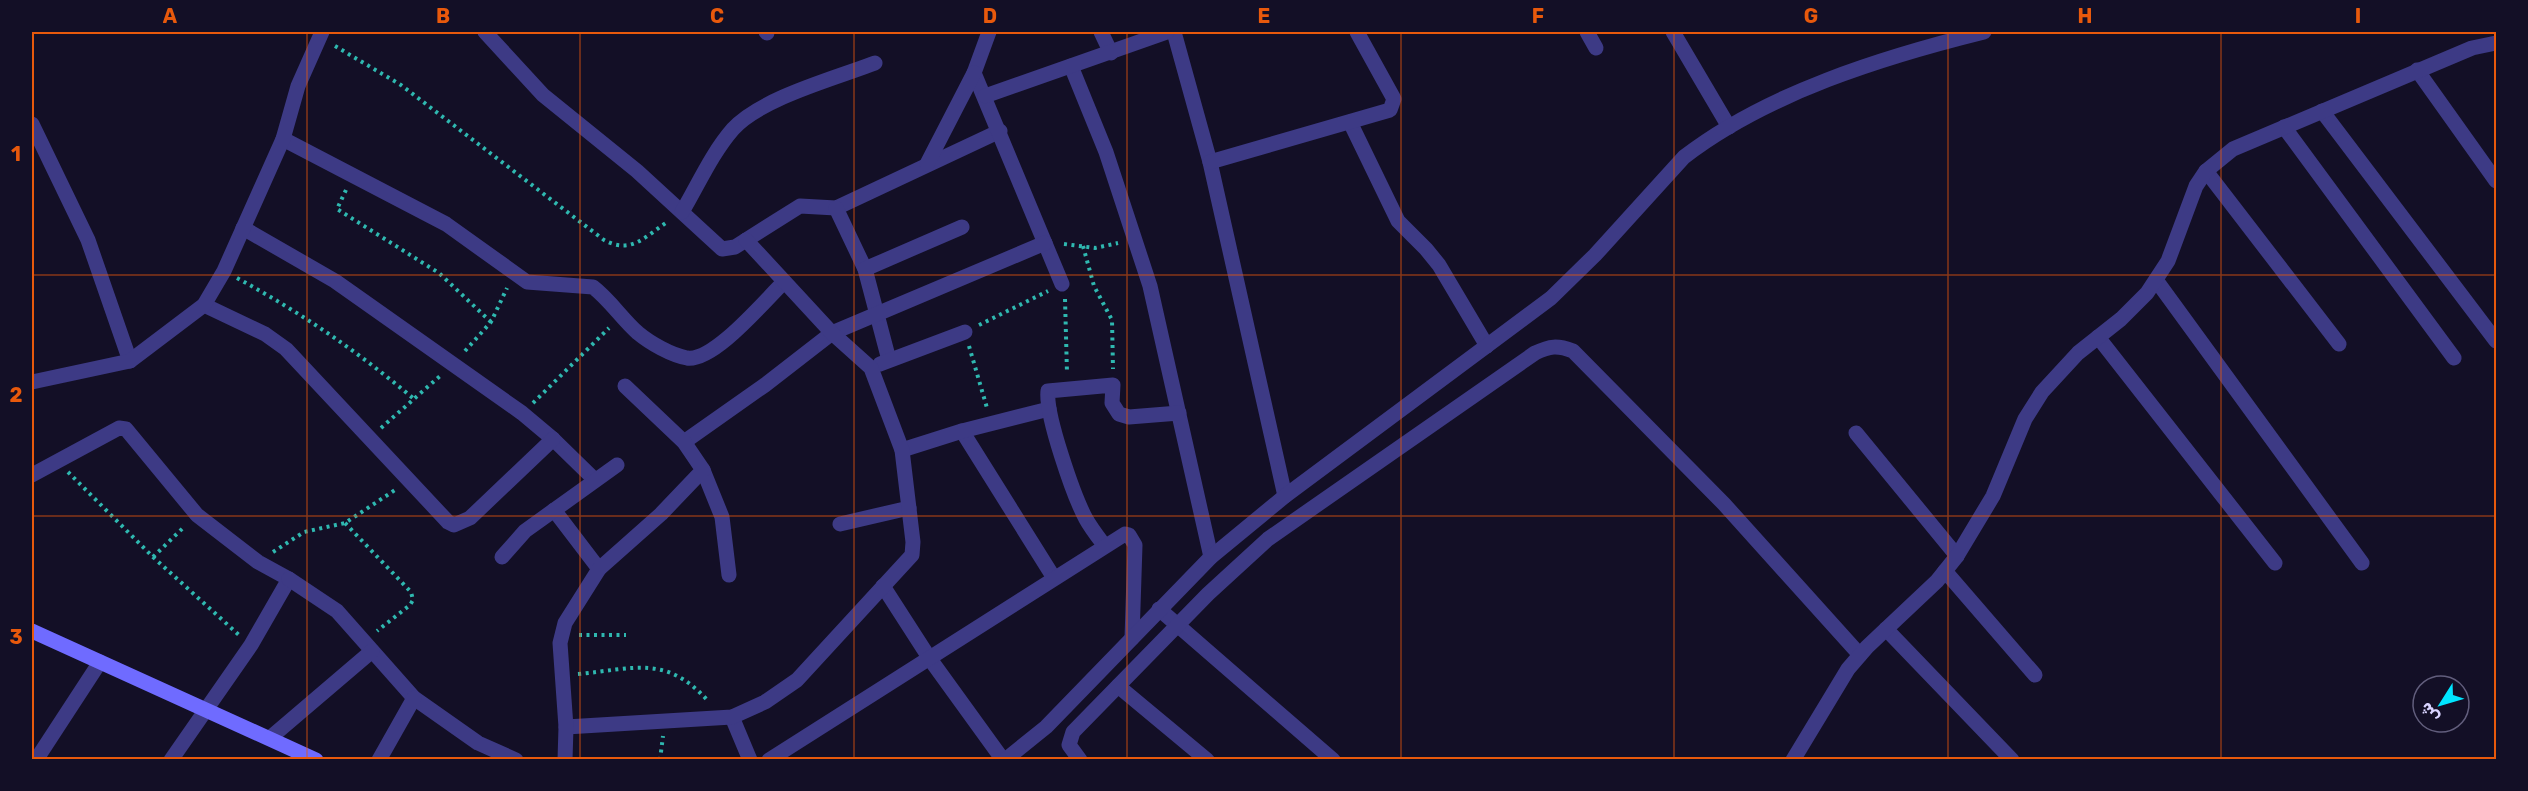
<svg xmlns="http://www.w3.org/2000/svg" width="2528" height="791" font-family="Rubik,'Noto Sans Arabic',sans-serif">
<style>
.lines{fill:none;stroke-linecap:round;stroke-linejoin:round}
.path{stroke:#2fb8b0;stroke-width:4;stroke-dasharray:3 4.5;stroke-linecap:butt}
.street{stroke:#3d3a85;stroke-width:15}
.secondary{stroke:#6f6bff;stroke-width:15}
.grid{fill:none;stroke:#e8590c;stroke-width:1.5;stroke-opacity:0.55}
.neatline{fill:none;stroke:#e8590c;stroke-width:2}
.grid-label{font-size:20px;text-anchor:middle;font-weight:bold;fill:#e8590c}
</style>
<rect width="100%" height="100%" fill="#130f26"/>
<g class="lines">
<g class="path">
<path d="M335,46l66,39 203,155c28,15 41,-4 65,-19"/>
<path d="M346,190l-9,19 102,64 52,49"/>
<path d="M1064,244l31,4 23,-5"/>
<path d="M1083,246l11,40 18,34 1,49"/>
<path d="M237,278c66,36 120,73 177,121"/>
<path d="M1065,299l2,74"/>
<path d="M979,325l69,-34"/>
<path d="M969,346l18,62"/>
<path d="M465,351l26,-29 16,-34"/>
<path d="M533,403l76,-75"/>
<path d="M381,428l59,-52"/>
<path d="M68,472l85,85 86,78"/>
<path d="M345,523l66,69 2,8 -3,5 -33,26"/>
<path d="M273,552l31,-20 41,-9 50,-33"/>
<path d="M153,557l32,-31"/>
<path d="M579,635h47"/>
<path d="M578,674c56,-5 88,-20 130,27"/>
<path d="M660,760l3,-24"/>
</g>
<g class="street">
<path d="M485,32l58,63 94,76 85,78 13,-2 65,-41 36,2 164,-77"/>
<path d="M766,32l1,1"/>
<path d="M989,32l-15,41 88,211"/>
<path d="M1101,32l10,21"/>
<path d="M1174,32l36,130 75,334"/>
<path d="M1587,32l9,16"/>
<path d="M1673,32l56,95"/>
<path d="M1071,66l35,86 44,134 61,271"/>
<path d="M2417,70l79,111"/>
<path d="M985,96l182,-64"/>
<path d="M2322,111l174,230"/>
<path d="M1350,122l48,99 28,28 13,16 48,81"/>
<path d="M32,124l56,116 42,121"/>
<path d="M2284,127l170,231"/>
<path d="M283,139l163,85 81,58 66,5c17,13 29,32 45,46 12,10 33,22 49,25 27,4 78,-58 97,-76"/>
<path d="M1210,162l180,-52 4,-11 -37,-67"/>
<path d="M927,164l47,-91"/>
<path d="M2206,171l133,173"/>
<path d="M836,208l29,61 24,91"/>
<path d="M682,212c16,-27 30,-59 51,-83 28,-31 103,-51 142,-66"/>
<path d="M243,228l92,53 187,132 31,26 42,41"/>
<path d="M865,269l97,-42"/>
<path d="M2156,280l206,283"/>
<path d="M204,305l61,29 21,15 162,173 6,3 16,-7 83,-79"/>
<path d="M2098,337l177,226"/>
<path d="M880,364l85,-32"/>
<path d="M32,382l98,-21 74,-56 20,-34 59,-132 15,-53 24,-54"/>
<path d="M962,431l92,147"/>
<path d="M1856,433l101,123"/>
<path d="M684,442l81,-57 67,-52 213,-90"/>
<path d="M902,450l60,-19 87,-22"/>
<path d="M703,470l19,47 7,58"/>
<path d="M32,475l87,-47 7,1 71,86 61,47 31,17 -38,66 -80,115"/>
<path d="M554,510l45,59"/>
<path d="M840,524l69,-16"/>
<path d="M1104,545c-6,-8 -13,-17 -18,-26 -12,-22 -41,-105 -38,-128l65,-6 -1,18 7,11 10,3 50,-4"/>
<path d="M502,557l23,-26 92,-66"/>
<path d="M1945,571l90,104"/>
<path d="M289,579l48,32 77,87 64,45 38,17"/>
<path d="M883,586l47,73 73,101"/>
<path d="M1159,609l174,151"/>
<path d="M1886,629l126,131"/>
<path d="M1118,686l89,74"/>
<path d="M732,717l18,43"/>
<path d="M566,727l166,-10 33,-15 32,-22 115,-125 1,-13 -11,-92 -31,-82 -39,-35 -86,-93"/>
<path d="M270,738l102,-87"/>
<path d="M36,760l64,-98"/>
<path d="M379,760l35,-62"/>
<path d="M565,760l1,-33 -6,-84 5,-20 34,-54 62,-55 42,-44 -19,-28 -59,-56"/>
<path d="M769,760l356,-226 4,1 6,10 -3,93"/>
<path d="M1005,760l41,-33 165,-170 74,-61 266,-198 44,-43 89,-98c83,-64 199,-100 300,-125"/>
<path d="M1080,760l-11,-15 4,-13 135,-138 60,-55 267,-186c15,-7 22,-8 38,-2l151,153 136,151"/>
<path d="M1793,760l55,-91 19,-22 70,-66 20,-25 36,-60 32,-77 17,-27 36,-39 43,-34 26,-26 21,-32 28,-75 10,-15 27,-22 239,-101 24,-5"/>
</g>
<path class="secondary" d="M32,631l284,129"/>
</g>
<path class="grid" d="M307,32v728M580,32v728M854,32v728M1127,32v728M1401,32v728M1674,32v728M1948,32v728M2221,32v728M32,275h2464M32,516h2464"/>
<rect width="2528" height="791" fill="none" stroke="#130f26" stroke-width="66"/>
<g transform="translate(2441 704) rotate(233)"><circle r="28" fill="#130f26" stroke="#625e7d" stroke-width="1.5"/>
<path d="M0-4.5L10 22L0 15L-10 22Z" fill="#00e5ff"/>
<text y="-9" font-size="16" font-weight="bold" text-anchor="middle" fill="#d9d4ff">ش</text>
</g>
<rect x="33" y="33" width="2462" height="725" class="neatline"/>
<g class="grid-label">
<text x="170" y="23">A</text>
<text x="443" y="23">B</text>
<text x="717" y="23">C</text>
<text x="990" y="23">D</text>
<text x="1264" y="23">E</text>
<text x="1538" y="23">F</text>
<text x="1811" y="23">G</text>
<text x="2085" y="23">H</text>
<text x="2358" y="23">I</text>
<text x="16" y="161">1</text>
<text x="16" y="402">2</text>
<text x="16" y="644">3</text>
</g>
</svg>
